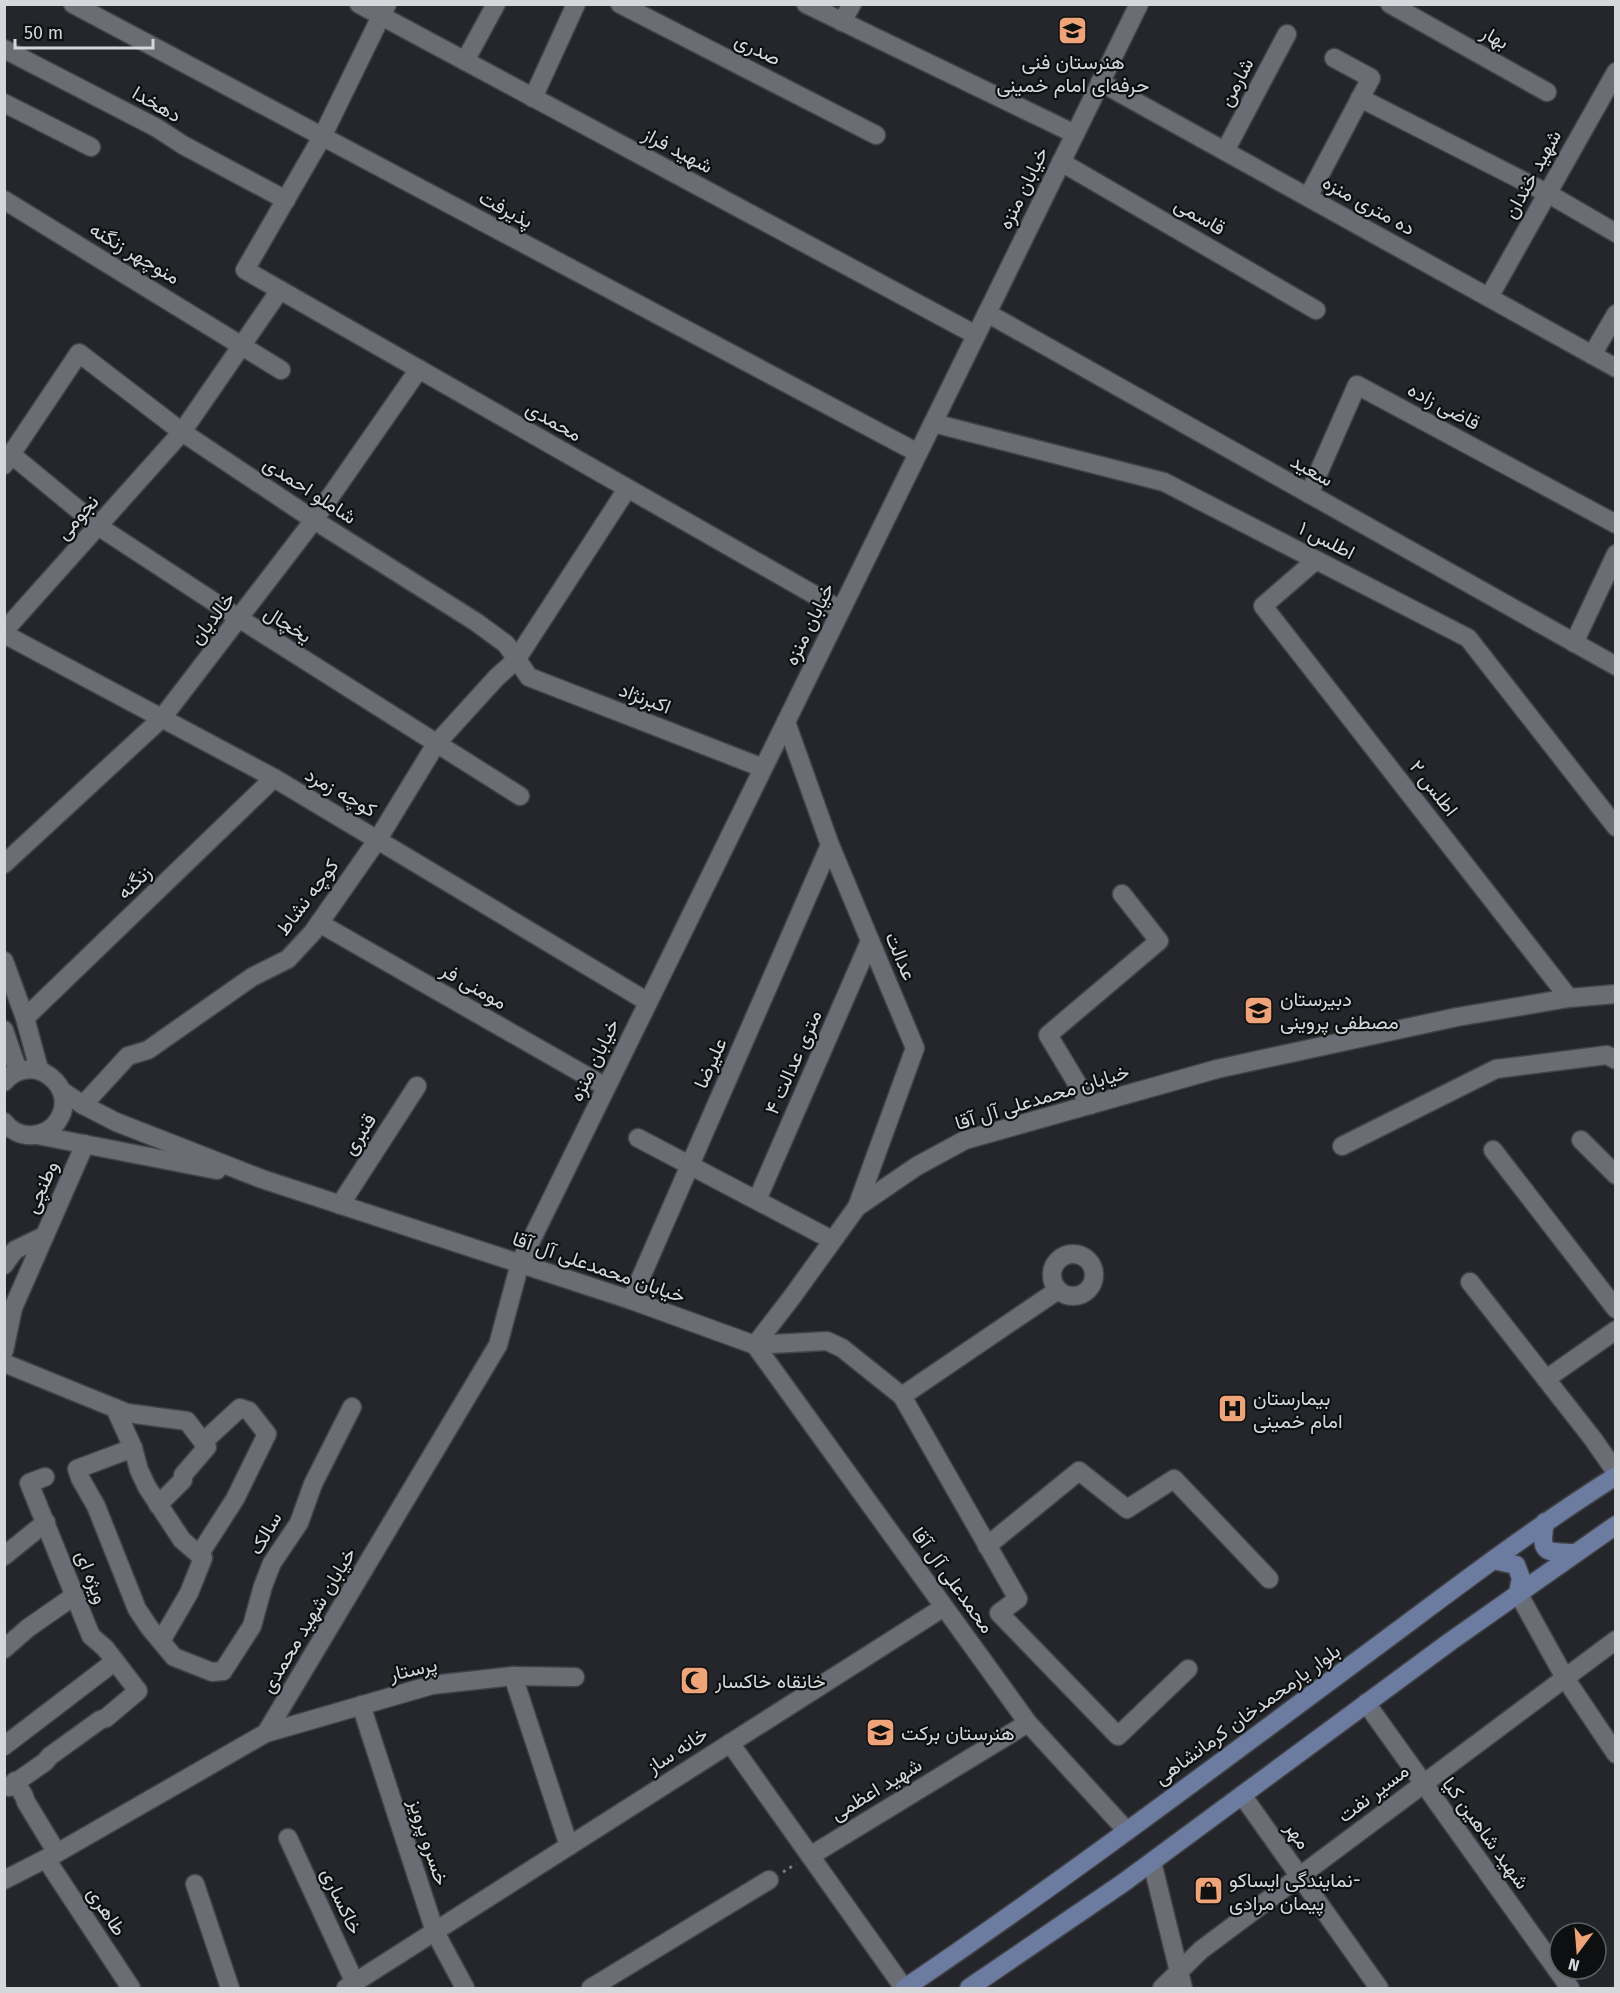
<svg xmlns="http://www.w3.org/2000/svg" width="1620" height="1993" font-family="'Fira Sans',Vazirmatn,sans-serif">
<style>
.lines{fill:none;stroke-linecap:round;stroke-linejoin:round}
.minor-casing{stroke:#414347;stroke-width:21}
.major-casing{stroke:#414347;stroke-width:21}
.path{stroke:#787a7e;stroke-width:3;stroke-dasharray:3 4.5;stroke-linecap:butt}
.minor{stroke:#6a6d73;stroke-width:18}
.major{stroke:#6c7ca1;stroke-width:18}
.labels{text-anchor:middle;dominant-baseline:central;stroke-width:4.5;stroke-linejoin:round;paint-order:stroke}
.street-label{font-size:20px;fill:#d5d7da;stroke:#0e0f11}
.poi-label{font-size:20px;fill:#d5d7da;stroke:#0e0f11;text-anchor:start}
</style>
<rect width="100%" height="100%" fill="#24262b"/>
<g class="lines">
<defs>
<g id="minor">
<path d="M73,4l845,449"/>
<path d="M359,4l617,331"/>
<path d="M387,4l-65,133 -77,133 596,340"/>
<path d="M620,4l256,131"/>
<path d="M806,4l269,130"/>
<path d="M1390,4l157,88"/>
<path d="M842,22l10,-18"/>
<path d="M4,49l153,79 26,17 103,55"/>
<path d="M465,61l31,-57"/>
<path d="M1100,82l516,286"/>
<path d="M533,98l43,-94"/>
<path d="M1360,98l187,95 69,40"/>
<path d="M4,103l87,44"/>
<path d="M1225,151l62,-117"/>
<path d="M1061,162l255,148"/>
<path d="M1308,197l63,-119 -37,-20"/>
<path d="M4,200l277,170"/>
<path d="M1489,297l127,-225"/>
<path d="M987,313l629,353"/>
<path d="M1592,355l24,-41"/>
<path d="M933,423l231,59 304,156 148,189"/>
<path d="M12,455l86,71 142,93 280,177"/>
<path d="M4,465l75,-112 103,79 132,88 162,102 30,22 23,33 234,91"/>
<path d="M1309,494l48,-109 259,139"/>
<path d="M1316,560l-53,46 306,392"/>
<path d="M4,631l178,-199 98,-142"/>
<path d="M4,634l270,144 374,224"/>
<path d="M1574,643l42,-89"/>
<path d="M786,722l44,123 85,203 -58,159"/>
<path d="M4,864l158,-146 152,-198 105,-151"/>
<path d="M319,923l287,164"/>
<path d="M4,961l21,57 14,51"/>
<path d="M25,1018l249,-240"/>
<path d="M4,1030l14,41"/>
<path d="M4,1082c27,-33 78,5 53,40 -5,7 -14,12 -24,13 -11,1 -22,-4 -29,-13"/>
<path d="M62,1091l21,14 33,17 146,57 369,121 124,45 37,-48 65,-90 60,-41 48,-26 252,-71 240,-52 112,-19 47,-4"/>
<path d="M83,1105l45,-49 20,-6 104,-73 36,-18 25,-27 65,-93 58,-95 61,-67 19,-17 111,-171"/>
<path d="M1090,1105l-42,-70 111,-94 -37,-47"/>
<path d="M37,1135l180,35"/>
<path d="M638,1138l194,102"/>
<path d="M1581,1140l35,35"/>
<path d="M1342,1146l154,-77 111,-14 9,5"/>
<path d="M1493,1150l123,159"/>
<path d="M757,1200l113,-259"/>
<path d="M340,1205l77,-119"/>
<circle cx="1073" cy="1275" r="21"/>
<path d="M4,1265l11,-15 29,-14"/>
<path d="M1470,1282l123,157 23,33"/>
<path d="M631,1300l199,-455"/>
<path d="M755,1345l72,-4 15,7 60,48 116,203 -19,14 119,123 70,-67"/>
<path d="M755,1345l273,378 99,108"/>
<path d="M4,1351l9,-43 72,-164"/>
<path d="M4,1363l123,50 60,8 16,21 37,-34 9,3 18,23 -32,65 -36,56"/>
<path d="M1546,1379l70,-49"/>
<path d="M902,1396l156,-106"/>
<path d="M115,1408l18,40 6,22 8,17 35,53 21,18 -14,35 -28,48"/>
<path d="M133,1448l-56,21 3,9 16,28 41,103 12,18 25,30 38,15 11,-1 29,-45 11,-40 9,-23 27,-40 14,-39 39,-77"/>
<path d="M158,1505l25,-25v-5l24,-28 -4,-5"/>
<path d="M987,1546l92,-75 48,38 47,-30 95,100"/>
<path d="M4,1556l42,-34"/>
<path d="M1518,1593l47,85 51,76"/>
<path d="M4,1649l24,-21 46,-32"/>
<path d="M513,1676l56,170"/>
<path d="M1366,1703l204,285"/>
<path d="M361,1705l74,227 30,56"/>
<path d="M266,1733l166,-48 81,-9 62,1"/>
<path d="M730,1743l174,245"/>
<path d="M4,1746l110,-84"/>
<path d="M15,1781l9,15 2,6 31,51"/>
<path d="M9,1787l36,-25 5,-6 50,-36 6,-2 32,-27 -33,-43 -14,-12 -62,-153 16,-6"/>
<path d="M1242,1795l137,193"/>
<path d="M288,1838l67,145"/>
<path d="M810,1856l218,-133"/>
<path d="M46,1859l85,129"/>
<path d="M1152,1862l31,126"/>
<path d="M4,1880l53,-27 209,-120 232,-388 22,-82 619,-1259"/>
<path d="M195,1884l35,104"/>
<path d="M346,1988l598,-381"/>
<path d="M591,1988l178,-108"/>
<path d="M1162,1988l39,-38 415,-310"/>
</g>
<g id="major">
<path d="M1545,1522c-5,31 -1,30 28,31"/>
<path d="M1493,1560l23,5 5,13 -3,15"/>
<path d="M905,1988c155,-105 305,-218 456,-330 84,-62 166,-126 255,-182"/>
<path d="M969,1988l154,-105 328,-242 165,-116"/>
</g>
</defs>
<use href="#minor" class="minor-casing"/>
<use href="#major" class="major-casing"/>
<path class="path" d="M783,1872l13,-8"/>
<use href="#minor" class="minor"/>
<use href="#major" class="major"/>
</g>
<defs>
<symbol id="school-square" viewBox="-11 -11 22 22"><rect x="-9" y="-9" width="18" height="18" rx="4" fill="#efa378" stroke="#0e0f11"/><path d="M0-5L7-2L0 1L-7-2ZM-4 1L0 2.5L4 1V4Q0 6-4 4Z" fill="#111"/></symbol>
<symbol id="hospital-square" viewBox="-11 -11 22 22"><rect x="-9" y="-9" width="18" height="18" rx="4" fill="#efa378" stroke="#0e0f11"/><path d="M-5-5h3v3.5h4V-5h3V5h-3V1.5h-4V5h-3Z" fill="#111"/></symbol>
<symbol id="mosque-square" viewBox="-11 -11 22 22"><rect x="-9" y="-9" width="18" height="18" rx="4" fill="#efa378" stroke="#0e0f11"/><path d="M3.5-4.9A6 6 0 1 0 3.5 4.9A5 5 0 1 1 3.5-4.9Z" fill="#111"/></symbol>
<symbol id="shop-square" viewBox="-11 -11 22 22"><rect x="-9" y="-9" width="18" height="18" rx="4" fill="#efa378" stroke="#0e0f11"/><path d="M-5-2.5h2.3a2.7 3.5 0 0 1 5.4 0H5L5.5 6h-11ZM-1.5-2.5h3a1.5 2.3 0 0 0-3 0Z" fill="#111"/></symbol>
</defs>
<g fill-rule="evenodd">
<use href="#school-square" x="1056" y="14" width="33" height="33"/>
<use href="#school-square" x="1242" y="994" width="33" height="33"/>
<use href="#hospital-square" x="1216" y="1392" width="33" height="33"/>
<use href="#mosque-square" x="678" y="1664" width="33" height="33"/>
<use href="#school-square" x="864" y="1716" width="33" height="33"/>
<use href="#shop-square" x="1192" y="1874" width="33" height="33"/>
</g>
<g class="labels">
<g class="street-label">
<text transform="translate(1495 37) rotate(29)">بهار</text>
<text transform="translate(758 49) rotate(27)">صدری</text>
<text transform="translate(1236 82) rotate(-62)">شارمن</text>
<text transform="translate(157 104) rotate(30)">دهخدا</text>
<text transform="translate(678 150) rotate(28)">شهید فراز</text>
<text transform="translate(1532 174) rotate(-61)">شهید خندان</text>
<text transform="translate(1023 188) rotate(-64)">خیابان منزه</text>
<text transform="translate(1369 205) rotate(29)">ده متری منزه</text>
<text transform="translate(506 209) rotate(28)">پذیرفت</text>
<text transform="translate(1200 216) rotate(30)">قاسمی</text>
<text transform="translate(135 253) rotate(31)">منوچهر زنگنه</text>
<text transform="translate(1444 406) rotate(28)">قاضی زاده</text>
<text transform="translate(554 421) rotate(30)">محمدی</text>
<text transform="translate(1312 470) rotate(29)">سعید</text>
<text transform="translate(310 490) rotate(33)">شاملو احمدی</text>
<text transform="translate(77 517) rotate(-48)">نجومی</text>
<text transform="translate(1327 540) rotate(27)">اطلس ۱</text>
<text transform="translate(212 618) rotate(-52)">خالدیان</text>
<text transform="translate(288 624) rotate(32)">یخچال</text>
<text transform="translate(809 624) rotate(-64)">خیابان منزه</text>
<text transform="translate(645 698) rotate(21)">اکبرنژاد</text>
<text transform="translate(1434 788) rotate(52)">اطلس ۲</text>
<text transform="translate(341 792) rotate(30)">کوچه زمرد</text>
<text transform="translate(134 882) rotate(-44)">زنگنه</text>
<text transform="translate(307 897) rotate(-53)">کوچه نشاط</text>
<text transform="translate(901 956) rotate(67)">عدالت</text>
<text transform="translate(474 986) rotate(30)">مومنی فر</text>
<text transform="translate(594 1060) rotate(-64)">خیابان منزه</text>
<text transform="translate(793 1062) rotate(-66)">۴ متری عدالت</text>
<text transform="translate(710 1063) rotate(-66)">علیرضا</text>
<text transform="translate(1042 1097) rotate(-17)">خیابان محمدعلی آل آقا</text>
<text transform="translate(359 1134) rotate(-57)">قنبری</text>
<text transform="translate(41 1187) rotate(-66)">وطنچی</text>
<text transform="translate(599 1267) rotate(19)">خیابان محمدعلی آل آقا</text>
<text transform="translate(265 1533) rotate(-60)">سالک</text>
<text transform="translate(92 1577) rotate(69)">ویژه ای</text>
<text transform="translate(953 1580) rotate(54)">محمدعلی آل آقا</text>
<text transform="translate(308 1620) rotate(-59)">خیابان شهید محمدی</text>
<text transform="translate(413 1669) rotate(-13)">پرستار</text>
<text transform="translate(1247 1714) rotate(-36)">بلوار یارمحمدخان کرمانشاهی</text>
<text transform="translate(677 1750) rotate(-33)">خانه ساز</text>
<text transform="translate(876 1789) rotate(-31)">شهید اعظمی</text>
<text transform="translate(1373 1793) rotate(-37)">مسیر نفت</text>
<text transform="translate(1486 1833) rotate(54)">شهید شاهین کیا</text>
<text transform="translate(1298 1835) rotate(55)">مهر</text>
<text transform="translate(429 1842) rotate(72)">خسرو پرویز</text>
<text transform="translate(342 1901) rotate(65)">خاکساری</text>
<text transform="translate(107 1911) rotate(57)">طاهری</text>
</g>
<g class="poi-label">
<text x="1073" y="62" text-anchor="middle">هنرستان فنی<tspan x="1073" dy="23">حرفه‌ای امام خمینی</tspan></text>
<text x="1280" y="999">دبیرستان<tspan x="1280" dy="23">مصطفی پروینی</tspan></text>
<text x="1253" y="1398">بیمارستان<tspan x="1253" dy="23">امام خمینی</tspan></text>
<text x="715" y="1681">خانقاه خاکسار</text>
<text x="901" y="1733">هنرستان برکت</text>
<text x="1229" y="1880">نمایندگی ایساکو-<tspan x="1229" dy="23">پیمان مرادی</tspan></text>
</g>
</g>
<rect width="1620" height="1993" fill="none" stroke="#d5d7da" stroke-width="12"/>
<g transform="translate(1578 1951) rotate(196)"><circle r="28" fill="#0e0f11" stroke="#5e5f61" stroke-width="1.5"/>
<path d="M0-4.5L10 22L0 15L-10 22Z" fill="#efa378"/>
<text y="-9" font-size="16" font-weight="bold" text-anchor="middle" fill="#d5d7da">N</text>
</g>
<path d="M15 39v9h138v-9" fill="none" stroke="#d5d7da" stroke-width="3"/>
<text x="24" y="39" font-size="18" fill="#d5d7da" stroke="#0e0f11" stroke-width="4.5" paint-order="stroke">50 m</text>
</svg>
